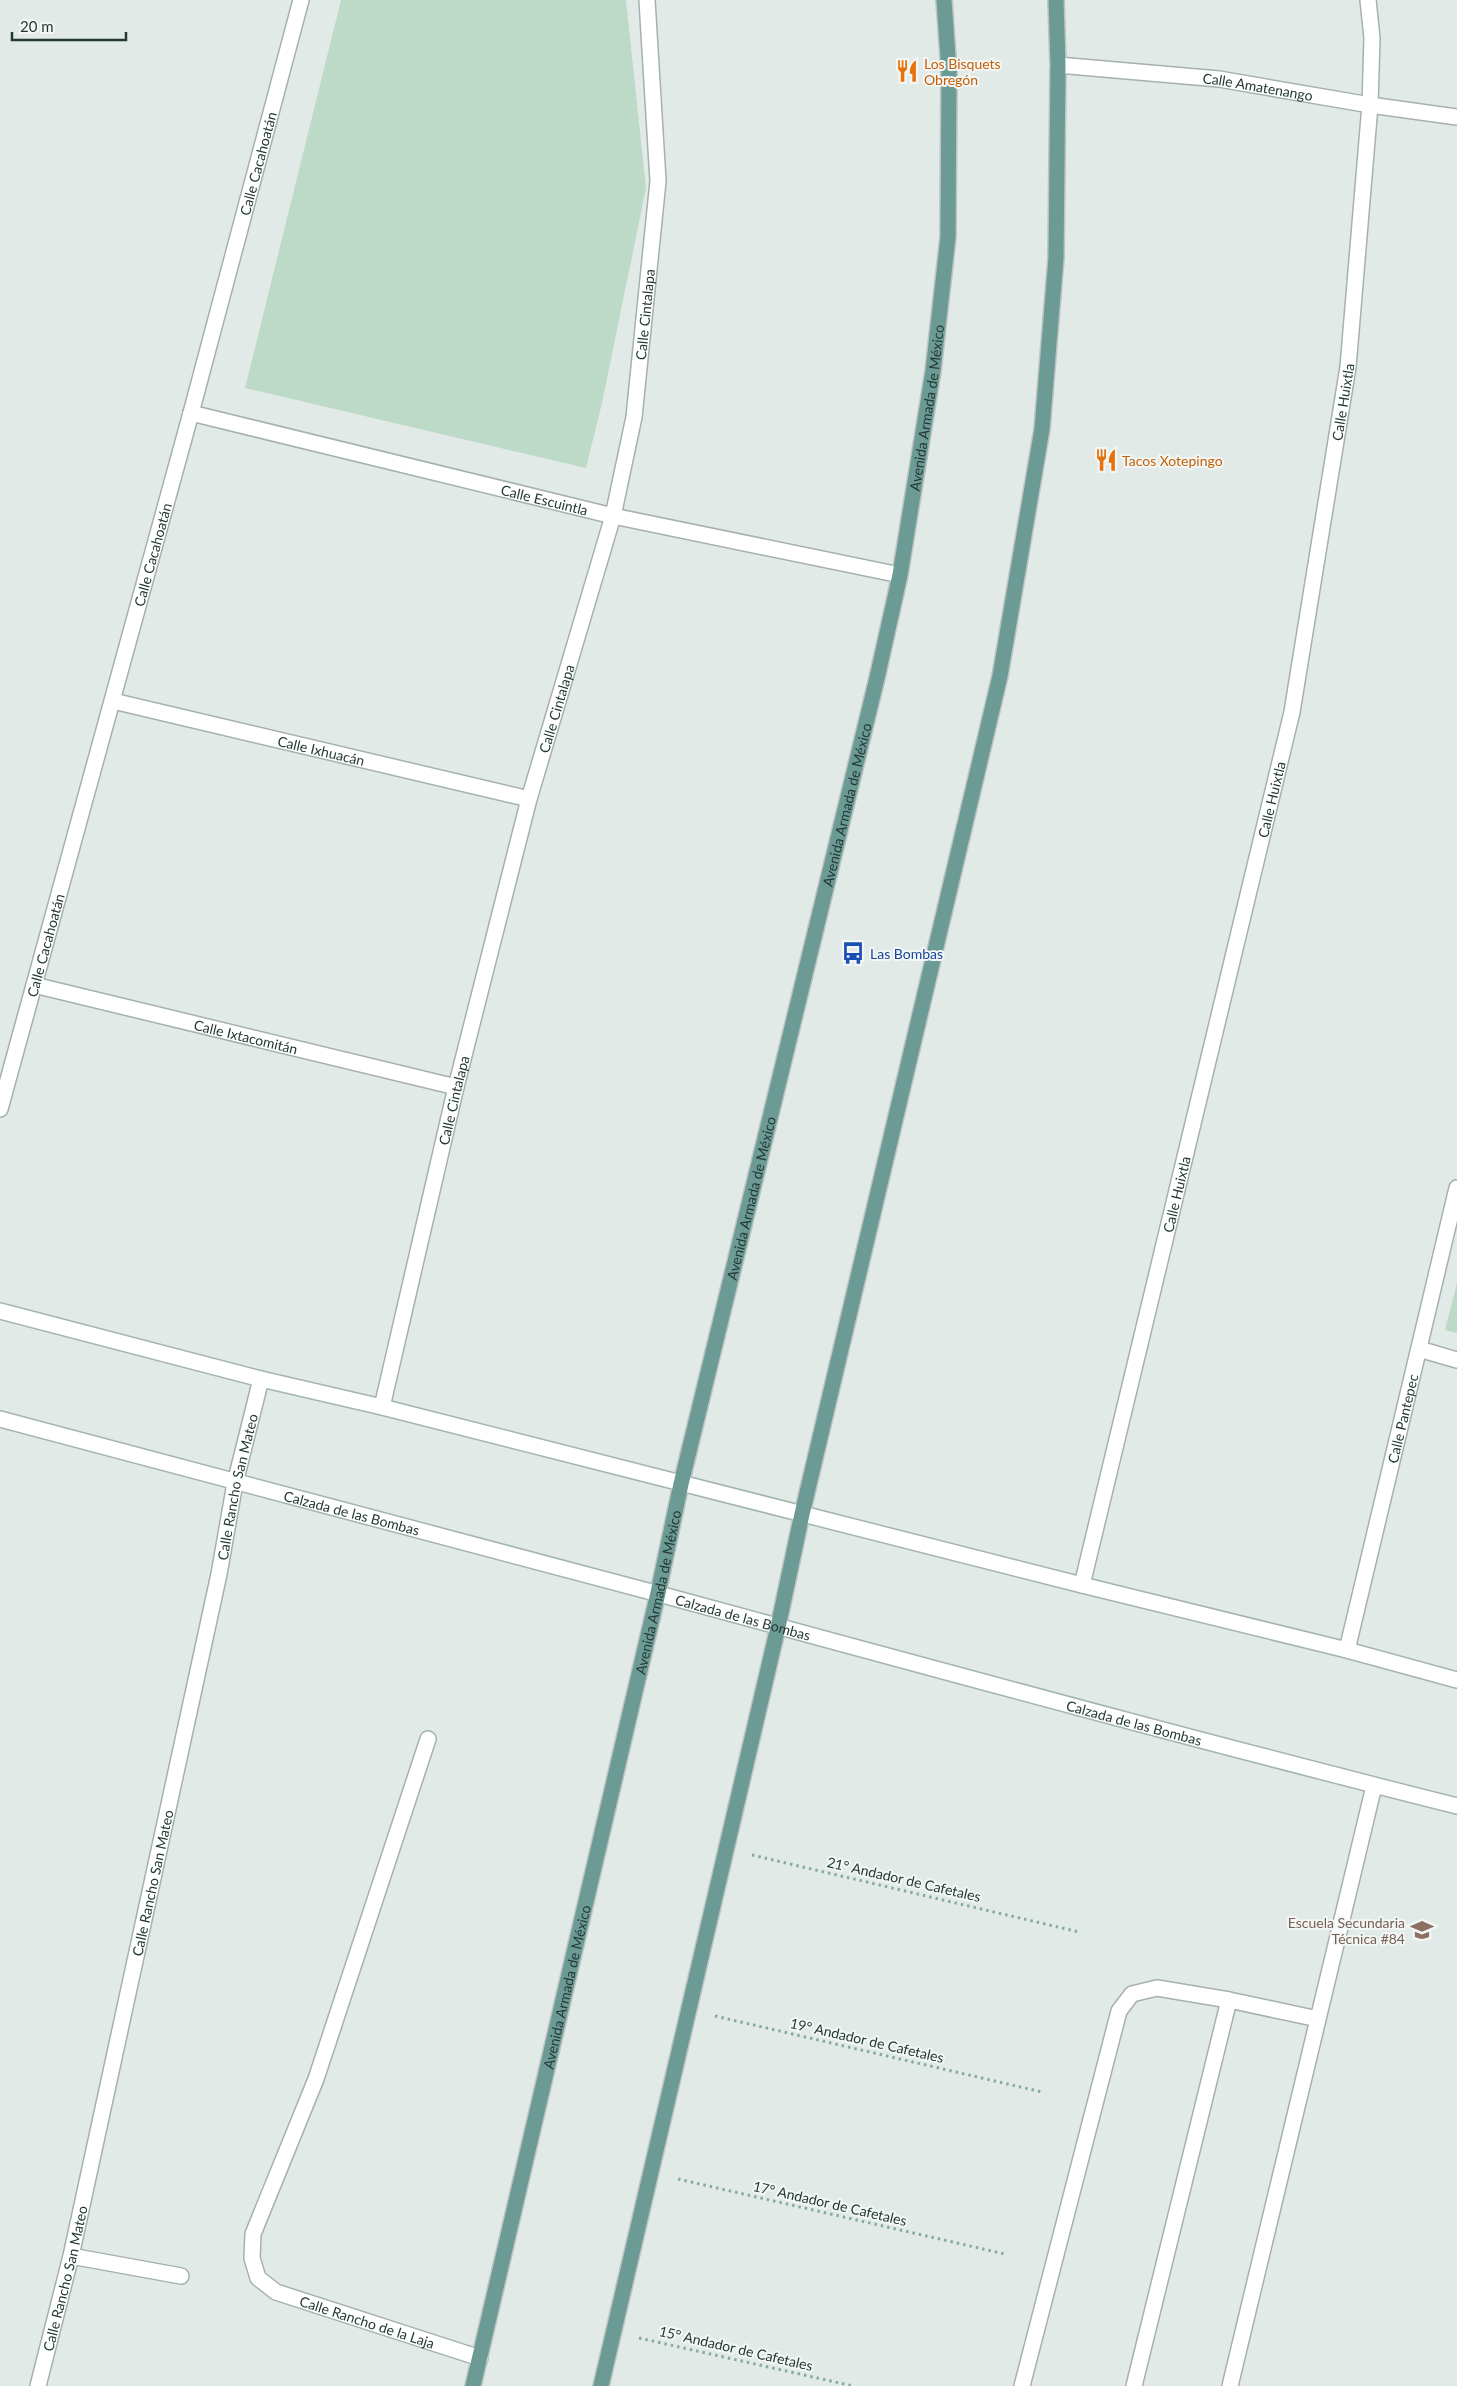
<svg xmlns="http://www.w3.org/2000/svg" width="1457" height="2386" font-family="Lato,sans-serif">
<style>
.green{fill:#bdd9c8}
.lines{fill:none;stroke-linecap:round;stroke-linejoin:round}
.street-casing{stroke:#a5b1ae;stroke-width:18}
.secondary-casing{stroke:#a2b5b0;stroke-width:18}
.primary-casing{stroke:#bdc4c3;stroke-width:18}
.path{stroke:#86aaa3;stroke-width:3;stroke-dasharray:2.5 4;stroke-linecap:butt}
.street{stroke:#fff;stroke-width:15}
.secondary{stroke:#fff;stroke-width:15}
.primary{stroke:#6b9b94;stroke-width:15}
.labels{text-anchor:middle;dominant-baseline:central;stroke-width:4;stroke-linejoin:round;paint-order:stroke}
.food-label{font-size:14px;fill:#c56008;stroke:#f2f7f5;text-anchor:start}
.street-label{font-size:14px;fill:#243936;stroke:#f2f7f5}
.transit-label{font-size:14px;fill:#164399;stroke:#f2f7f5;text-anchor:start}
.education-label{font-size:14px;fill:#785e54;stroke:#f2f7f5;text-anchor:end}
</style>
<rect width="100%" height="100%" fill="#e2eae7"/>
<g class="green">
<path d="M341,0h285l20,188 -44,215 -16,65 -341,-80z"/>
<path d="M1457,1283v50l-12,-3z"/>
</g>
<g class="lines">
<defs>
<g id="street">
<path id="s1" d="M1058,65l161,14 151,26 87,12"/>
<path id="s2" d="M191,413l422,103 287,59"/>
<path id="s3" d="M113,701l416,98"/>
<path id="s4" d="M34,985l422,102"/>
<path id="s5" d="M0,1109l191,-696 110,-413"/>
<path d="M1419,1349l38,11"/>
<path id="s6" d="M382,1407l74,-320 73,-288 84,-283 21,-99 24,-236 -11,-181"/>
<path id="s7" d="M1082,1585l210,-873 56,-345 22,-262 2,-67 -4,-38"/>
<path id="s8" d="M1347,1650l110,-462"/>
<path id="s9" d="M428,1739l-112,340 -63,155 -1,24 6,20 18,14 204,66"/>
<path d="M71,2256l110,20"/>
<path id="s10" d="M38,2386l33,-130 148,-682 16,-91 26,-104"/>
<path d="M1022,2386l97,-375 13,-17 25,-6 72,12 89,19"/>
<path d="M1134,2386l95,-386"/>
<path d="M1230,2386l144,-600"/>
</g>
<g id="secondary">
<path d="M0,1311l261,68 121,28 700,178 265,65 110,30"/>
<path id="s11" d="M0,1419c219,60 440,115 659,175 266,72 531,145 798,212"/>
</g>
<g id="primary">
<path id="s12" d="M473,2386l185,-793 23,-109 196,-806 23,-103 33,-204 15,-134 1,-166 -5,-71"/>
<path d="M601,2386l177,-759 24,-113 198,-838 42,-247 14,-171 2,-193 -2,-65"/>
</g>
</defs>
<use href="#street" class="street-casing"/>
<use href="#secondary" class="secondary-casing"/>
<use href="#primary" class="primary-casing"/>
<g class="path">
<path d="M752,1855l327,77"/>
<path d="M715,2016l327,76"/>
<path d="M678,2179l327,75"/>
<path d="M639,2338l214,48"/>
</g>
<use href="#street" class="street"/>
<use href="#secondary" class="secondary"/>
<use href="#primary" class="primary"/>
</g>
<defs>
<symbol id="restaurant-bare" viewBox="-9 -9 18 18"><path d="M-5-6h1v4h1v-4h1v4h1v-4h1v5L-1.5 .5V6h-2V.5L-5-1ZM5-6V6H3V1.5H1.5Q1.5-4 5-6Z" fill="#e8710a" stroke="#f2f7f5" stroke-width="2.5" paint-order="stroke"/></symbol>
<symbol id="bus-bare" viewBox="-9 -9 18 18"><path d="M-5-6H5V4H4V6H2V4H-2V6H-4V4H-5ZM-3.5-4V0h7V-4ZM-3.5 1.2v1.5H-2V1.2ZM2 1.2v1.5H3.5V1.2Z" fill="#1a4fb4" stroke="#f2f7f5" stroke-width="2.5" paint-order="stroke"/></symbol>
<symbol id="school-bare" viewBox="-9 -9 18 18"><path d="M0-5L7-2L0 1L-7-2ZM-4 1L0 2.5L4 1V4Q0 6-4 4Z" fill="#8d6e63" stroke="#f2f7f5" stroke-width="2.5" paint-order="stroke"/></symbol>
</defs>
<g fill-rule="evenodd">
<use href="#restaurant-bare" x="891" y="55" width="32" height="32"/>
<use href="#restaurant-bare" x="1090" y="444" width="32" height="32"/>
<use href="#bus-bare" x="837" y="937" width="32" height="32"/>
<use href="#school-bare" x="1406" y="1914" width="32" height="32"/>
</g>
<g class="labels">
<g class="food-label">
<text x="924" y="63">Los Bisquets<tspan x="924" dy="16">Obregón</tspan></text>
<text x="1122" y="460">Tacos Xotepingo</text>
</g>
<g class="street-label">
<text stroke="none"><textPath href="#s1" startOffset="201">Calle Amatenango</textPath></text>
<text stroke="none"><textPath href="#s5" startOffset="980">Calle Cacahoatán</textPath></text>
<text stroke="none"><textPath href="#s6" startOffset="1125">Calle Cintalapa</textPath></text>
<text stroke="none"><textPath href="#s7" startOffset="1212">Calle Huixtla</textPath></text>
<text stroke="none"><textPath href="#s12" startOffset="2030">Avenida Armada de México</textPath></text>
<text stroke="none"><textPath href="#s2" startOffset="364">Calle Escuintla</textPath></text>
<text stroke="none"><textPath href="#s5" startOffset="575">Calle Cacahoatán</textPath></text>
<text stroke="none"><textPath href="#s6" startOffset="720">Calle Cintalapa</textPath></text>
<text stroke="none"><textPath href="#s3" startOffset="214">Calle Ixhuacán</textPath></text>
<text stroke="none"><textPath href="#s7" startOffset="808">Calle Huixtla</textPath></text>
<text stroke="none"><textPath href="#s12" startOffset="1625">Avenida Armada de México</textPath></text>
<text stroke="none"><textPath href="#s5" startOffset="170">Calle Cacahoatán</textPath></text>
<text stroke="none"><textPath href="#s4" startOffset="218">Calle Ixtacomitán</textPath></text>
<text stroke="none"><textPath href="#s6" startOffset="315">Calle Cintalapa</textPath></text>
<text stroke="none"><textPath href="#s7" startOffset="402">Calle Huixtla</textPath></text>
<text stroke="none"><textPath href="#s12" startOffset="1220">Avenida Armada de México</textPath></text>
<text stroke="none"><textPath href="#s8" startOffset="238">Calle Pantepec</textPath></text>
<text stroke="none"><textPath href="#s10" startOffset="921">Calle Rancho San Mateo</textPath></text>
<text stroke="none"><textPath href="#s11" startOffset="364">Calzada de las Bombas</textPath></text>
<text stroke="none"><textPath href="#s12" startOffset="815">Avenida Armada de México</textPath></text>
<text stroke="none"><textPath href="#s11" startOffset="769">Calzada de las Bombas</textPath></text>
<text stroke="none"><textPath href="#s11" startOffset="1174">Calzada de las Bombas</textPath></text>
<text transform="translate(904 1879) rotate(13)">21° Andador de Cafetales</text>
<text stroke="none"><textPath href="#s10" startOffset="516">Calle Rancho San Mateo</textPath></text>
<text stroke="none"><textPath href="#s12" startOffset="410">Avenida Armada de México</textPath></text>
<text transform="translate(867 2040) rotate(13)">19° Andador de Cafetales</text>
<text transform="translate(830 2203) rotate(13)">17° Andador de Cafetales</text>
<text stroke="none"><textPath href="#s10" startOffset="111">Calle Rancho San Mateo</textPath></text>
<text stroke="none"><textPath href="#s9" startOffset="689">Calle Rancho de la Laja</textPath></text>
<text transform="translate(736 2348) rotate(13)">15° Andador de Cafetales</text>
</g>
<g class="transit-label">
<text x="870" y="953">Las Bombas</text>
</g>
<g class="education-label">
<text x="1405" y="1922">Escuela Secundaria<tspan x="1405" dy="16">Técnica #84</tspan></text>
</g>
</g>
<path d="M12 32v8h114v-8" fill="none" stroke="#243936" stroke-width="2.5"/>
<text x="20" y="32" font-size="15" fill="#243936" stroke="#f2f7f5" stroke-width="4" paint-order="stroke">20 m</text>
</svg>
